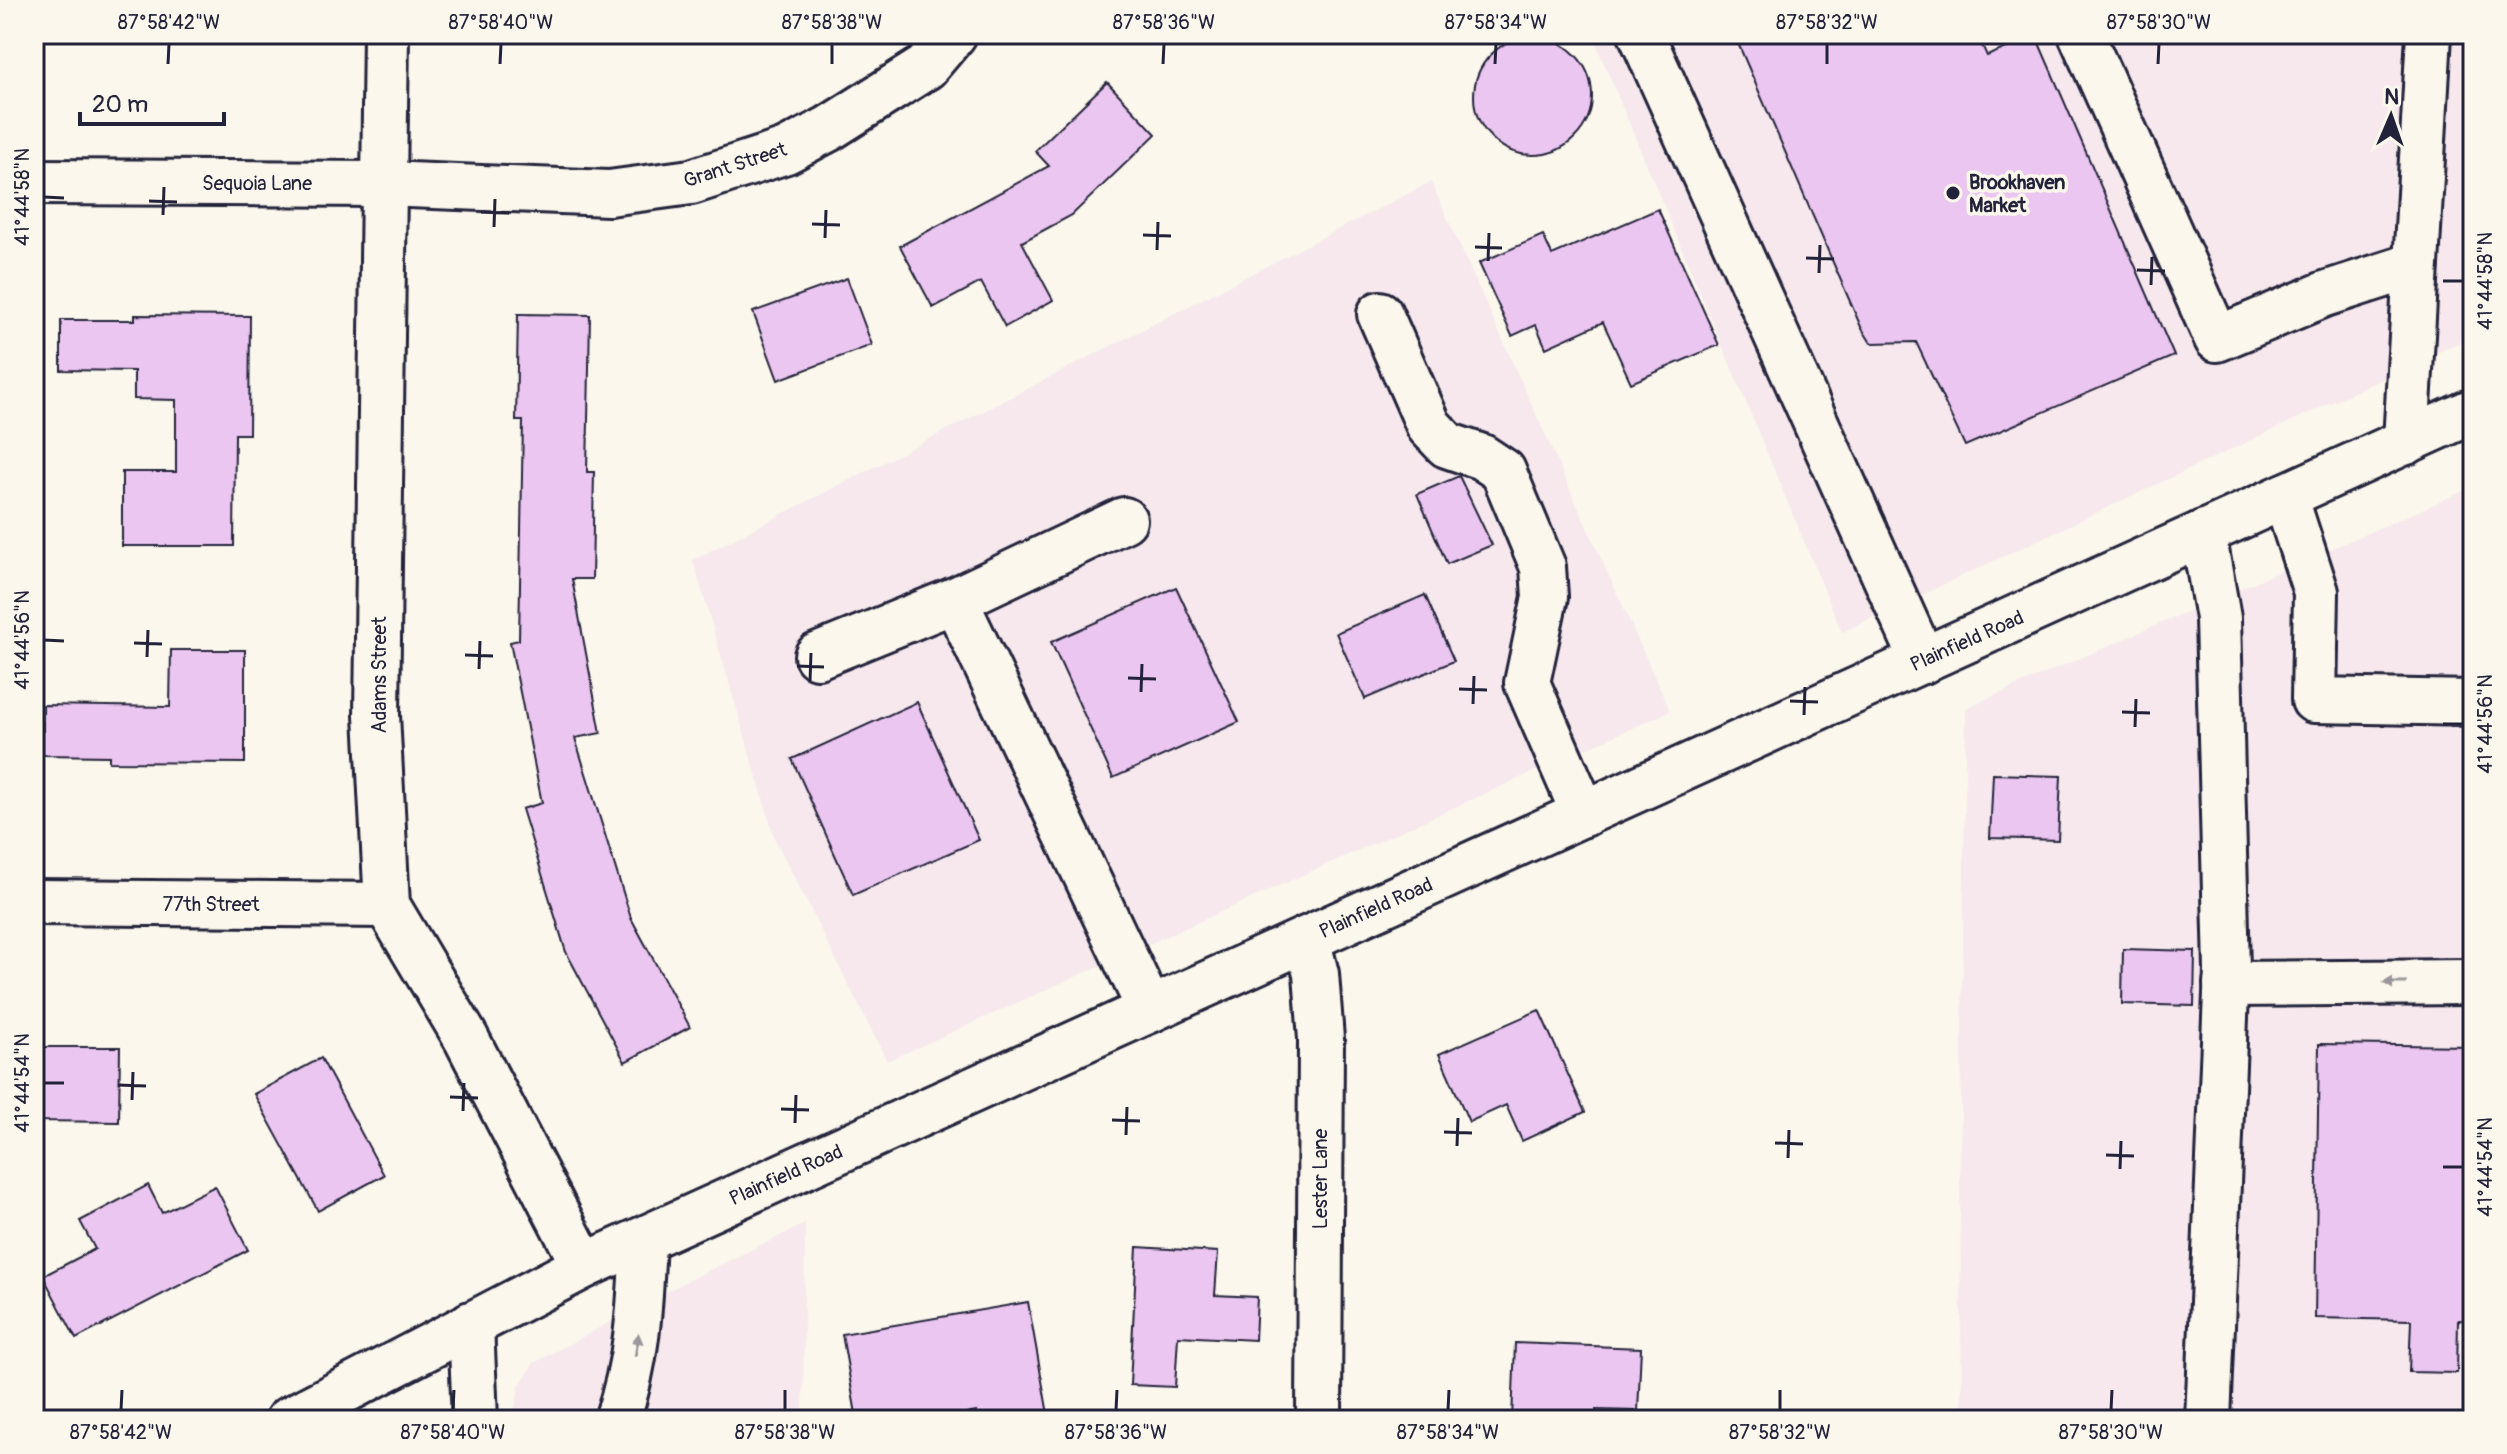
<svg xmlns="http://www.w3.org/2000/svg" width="2507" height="1454" font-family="Pangolin,sans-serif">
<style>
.built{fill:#f6e8ed}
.building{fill:#ebc6f0;stroke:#22223b;stroke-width:2}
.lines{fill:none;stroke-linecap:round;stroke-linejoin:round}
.minor-casing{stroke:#22223b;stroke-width:50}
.major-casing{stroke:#22223b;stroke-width:50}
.minor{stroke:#fbf7ec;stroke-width:44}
.major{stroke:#fbf7ec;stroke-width:44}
.oneway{fill:#99979c}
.ticks{fill:none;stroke:#22223b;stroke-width:3}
.poi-dot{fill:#22223b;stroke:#fbf7ec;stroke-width:3}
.labels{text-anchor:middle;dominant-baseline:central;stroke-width:7;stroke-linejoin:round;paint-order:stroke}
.street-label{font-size:20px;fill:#22223b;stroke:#fbf7ec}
.poi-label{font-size:20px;font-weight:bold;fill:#22223b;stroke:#fbf7ec;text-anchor:start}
.neatline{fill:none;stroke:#22223b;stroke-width:3}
.ticks-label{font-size:20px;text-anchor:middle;fill:#22223b}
</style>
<rect width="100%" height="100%" fill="#fbf7ec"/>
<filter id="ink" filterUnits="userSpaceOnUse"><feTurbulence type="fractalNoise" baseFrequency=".0125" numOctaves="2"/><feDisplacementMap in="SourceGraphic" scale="16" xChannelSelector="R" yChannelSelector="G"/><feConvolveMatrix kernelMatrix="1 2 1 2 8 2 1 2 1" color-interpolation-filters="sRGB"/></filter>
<g filter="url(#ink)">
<g class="built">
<path d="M1592,34h881v302l-631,296z"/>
<path d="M1431,182l239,529 -783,350 -112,-222 -82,-279z"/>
<path d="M2473,487v933h-511l-2,-229 6,-483z"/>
<path d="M805,1224l-2,196h-290l6,-33 15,-24 151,-81z"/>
</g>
<g class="building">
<path d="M1734,34h243l10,22 49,-20 138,320 -209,90 -49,-104 -45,1 -10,-16z"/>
<circle cx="1533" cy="96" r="59"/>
<path d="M1107,82l49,52 -84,81 -50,27 31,58 -48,27 -24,-45 -48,26 -33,-62 149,-80 -14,-15z"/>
<path d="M1658,209l61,136 -88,38 -28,-61 -57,26 -10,-23 -24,11 -33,-73 64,-28 9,20z"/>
<path d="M847,278l25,67 -94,35 -25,-68z"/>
<path d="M518,314l72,1 -3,157h7l-2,107h-20l29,154 -26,5 56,180 59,109 -65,35 -59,-110 -44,-143 20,-6 -32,-161 9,-2 4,-219h-7z"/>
<path d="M135,315l115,1 -1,118h-14l-1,112h-112v-74h54v-72l-42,-1v-28l-73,-1v-50h74z"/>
<path d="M1459,476l33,69 -45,19 -30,-70z"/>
<path d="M1176,587l63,135 -126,56 -62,-136z"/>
<path d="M1425,595l29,66 -89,38 -29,-66z"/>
<path d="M171,650h74v113l-136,-1v-6l-66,-1v-50l127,2z"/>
<path d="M917,702l62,138 -126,55 -61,-136z"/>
<path d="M1993,774l68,2 -3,64 -68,-2z"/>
<path d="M2123,949l72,2 -1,55 -72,-2z"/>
<path d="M1539,1010l46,102 -63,29 -16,-36 -37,17 -30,-68z"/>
<path d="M2319,1044l154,2v275l-15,-1 -1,53 -48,-1 2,-52 -96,-2z"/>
<path d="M34,1047h86l-1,75 -85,-1z"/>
<path d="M321,1058l63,117 -66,36 -64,-117z"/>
<path d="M148,1185l14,28 53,-27 33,64 -172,89 -33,-63 52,-27 -15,-28z"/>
<path d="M1137,1247l81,5 -3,43 42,2 -2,43 -77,-4 -3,51 -45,-2z"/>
<path d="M1028,1302l21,118h-71l-1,-8 -45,8h-75l-15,-86z"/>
<path d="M1515,1343l126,5 -3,63 -42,-1v10h-84z"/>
</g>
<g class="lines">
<defs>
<g id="minor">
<path d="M386,34l-9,681 10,190 79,133 118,228"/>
<path d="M1641,34l282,627"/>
<path d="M2081,34l136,305 108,-45 90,-29"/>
<path d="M34,182l350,2 225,9 82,-11 95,-31 42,-22 98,-62 28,-33"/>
<path d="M1380,314l49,112 18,19 35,12 21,14 40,96 2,30 -18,86 57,131"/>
<path d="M2406,442l23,-408"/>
<path d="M2285,496l31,96 -2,108 159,3"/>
<path d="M1124,520l-169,80 195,410"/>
<path d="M2203,533l15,85 9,352 -19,450"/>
<path d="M817,656l138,-56"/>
<path d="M34,902l353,3"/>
<path d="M1307,939l9,35 5,65 -2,381"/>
<path d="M2226,984l247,-2"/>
<path d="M471,1324l4,96"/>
<path d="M617,1420c21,-60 23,-117 26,-180"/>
</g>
<path id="major" d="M288,1420l296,-154 1889,-855"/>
</defs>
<use href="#minor" class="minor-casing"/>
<use href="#major" class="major-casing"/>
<use href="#minor" class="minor"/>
<use href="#major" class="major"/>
</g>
<defs><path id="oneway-solid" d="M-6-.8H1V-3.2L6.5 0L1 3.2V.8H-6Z" transform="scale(2)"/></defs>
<g class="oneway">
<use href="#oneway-solid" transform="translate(2395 983) rotate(180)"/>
<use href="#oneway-solid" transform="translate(637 1345) rotate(-82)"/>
</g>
</g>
<path class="ticks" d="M168,64l1,-20M500,64l1,-20M832,64v-20M1163,64l1,-20M1495,64l1,-20M1827,64v-20M2158,64l1,-20M44,197l20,1M149,201l28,1M481,212l28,1M163,215l1,-28M812,224l28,1M494,227l1,-28M1143,235l28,1M825,238l1,-28M1475,247l27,1M1157,250l1,-28M1806,258l28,1M1488,261l1,-28M2137,270l28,1M1819,273l1,-28M2443,281h20M2151,285l1,-28M44,640l20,1M134,643l28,1M465,655l28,1M147,657l1,-27M797,666l27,1M479,669l1,-28M1128,678l28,1M810,681l1,-28M1459,689l28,1M1141,692l1,-28M1790,701l28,1M1473,704l1,-28M2122,712l28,1M1804,715l1,-28M2443,724h20M2135,727l1,-28M44,1083h20M118,1085l28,1M450,1097l28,1M132,1100l1,-28M781,1109l28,1M463,1111l1,-28M1112,1120l28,1M795,1123l1,-28M1444,1132l28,1M1126,1135l1,-28M1775,1143l28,1M1457,1146l1,-28M2106,1155l28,1M1788,1158l1,-28M2443,1167h20M2120,1169l1,-28M121,1410l1,-20M453,1410l1,-20M785,1410v-20M1116,1410l1,-20M1448,1410l1,-20M1780,1410v-20M2111,1410l1,-20"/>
<circle class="poi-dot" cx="1953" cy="193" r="8"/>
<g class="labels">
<g class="street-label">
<text transform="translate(735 165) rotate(-18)">Grant Street</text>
<text x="257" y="183">Sequoia Lane</text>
<text transform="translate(1967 641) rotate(-24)">Plainfield Road</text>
<text transform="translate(379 675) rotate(-90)">Adams Street</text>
<text x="211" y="904">77th Street</text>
<text transform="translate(1376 908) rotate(-24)">Plainfield Road</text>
<text transform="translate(786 1175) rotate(-24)">Plainfield Road</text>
<text transform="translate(1320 1179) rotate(-90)">Lester Lane</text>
</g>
<g class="poi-label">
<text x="1969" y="182">Brookhaven<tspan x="1969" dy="23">Market</tspan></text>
</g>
</g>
<rect width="2507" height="1454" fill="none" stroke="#fbf7ec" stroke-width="88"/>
<g transform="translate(2391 116) rotate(2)" stroke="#fbf7ec" stroke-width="6" paint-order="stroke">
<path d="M0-6L14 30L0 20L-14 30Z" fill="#22223b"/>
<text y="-12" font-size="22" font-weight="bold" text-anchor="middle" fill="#22223b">N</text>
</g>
<path d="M80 112v12h144v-12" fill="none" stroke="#22223b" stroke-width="4"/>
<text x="92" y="112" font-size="24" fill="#22223b" stroke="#fbf7ec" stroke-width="6" paint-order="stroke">20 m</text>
<rect x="44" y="44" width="2419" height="1366" class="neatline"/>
<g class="ticks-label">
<text x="169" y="29">87°58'42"W</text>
<text x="501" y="29">87°58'40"W</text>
<text x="832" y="29">87°58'38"W</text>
<text x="1164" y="29">87°58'36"W</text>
<text x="1496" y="29">87°58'34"W</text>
<text x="1827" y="29">87°58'32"W</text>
<text x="2159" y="29">87°58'30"W</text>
<text transform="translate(22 197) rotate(-90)" y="7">41°44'58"N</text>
<text transform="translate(2485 281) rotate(-90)" y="7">41°44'58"N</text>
<text transform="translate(22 640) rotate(-90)" y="7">41°44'56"N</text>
<text transform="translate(2485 724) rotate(-90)" y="7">41°44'56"N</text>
<text transform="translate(22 1083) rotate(-90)" y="7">41°44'54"N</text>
<text transform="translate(2485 1167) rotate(-90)" y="7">41°44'54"N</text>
<text x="121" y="1439">87°58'42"W</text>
<text x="453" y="1439">87°58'40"W</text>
<text x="785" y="1439">87°58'38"W</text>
<text x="1116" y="1439">87°58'36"W</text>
<text x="1448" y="1439">87°58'34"W</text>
<text x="1780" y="1439">87°58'32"W</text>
<text x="2111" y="1439">87°58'30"W</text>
</g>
</svg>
